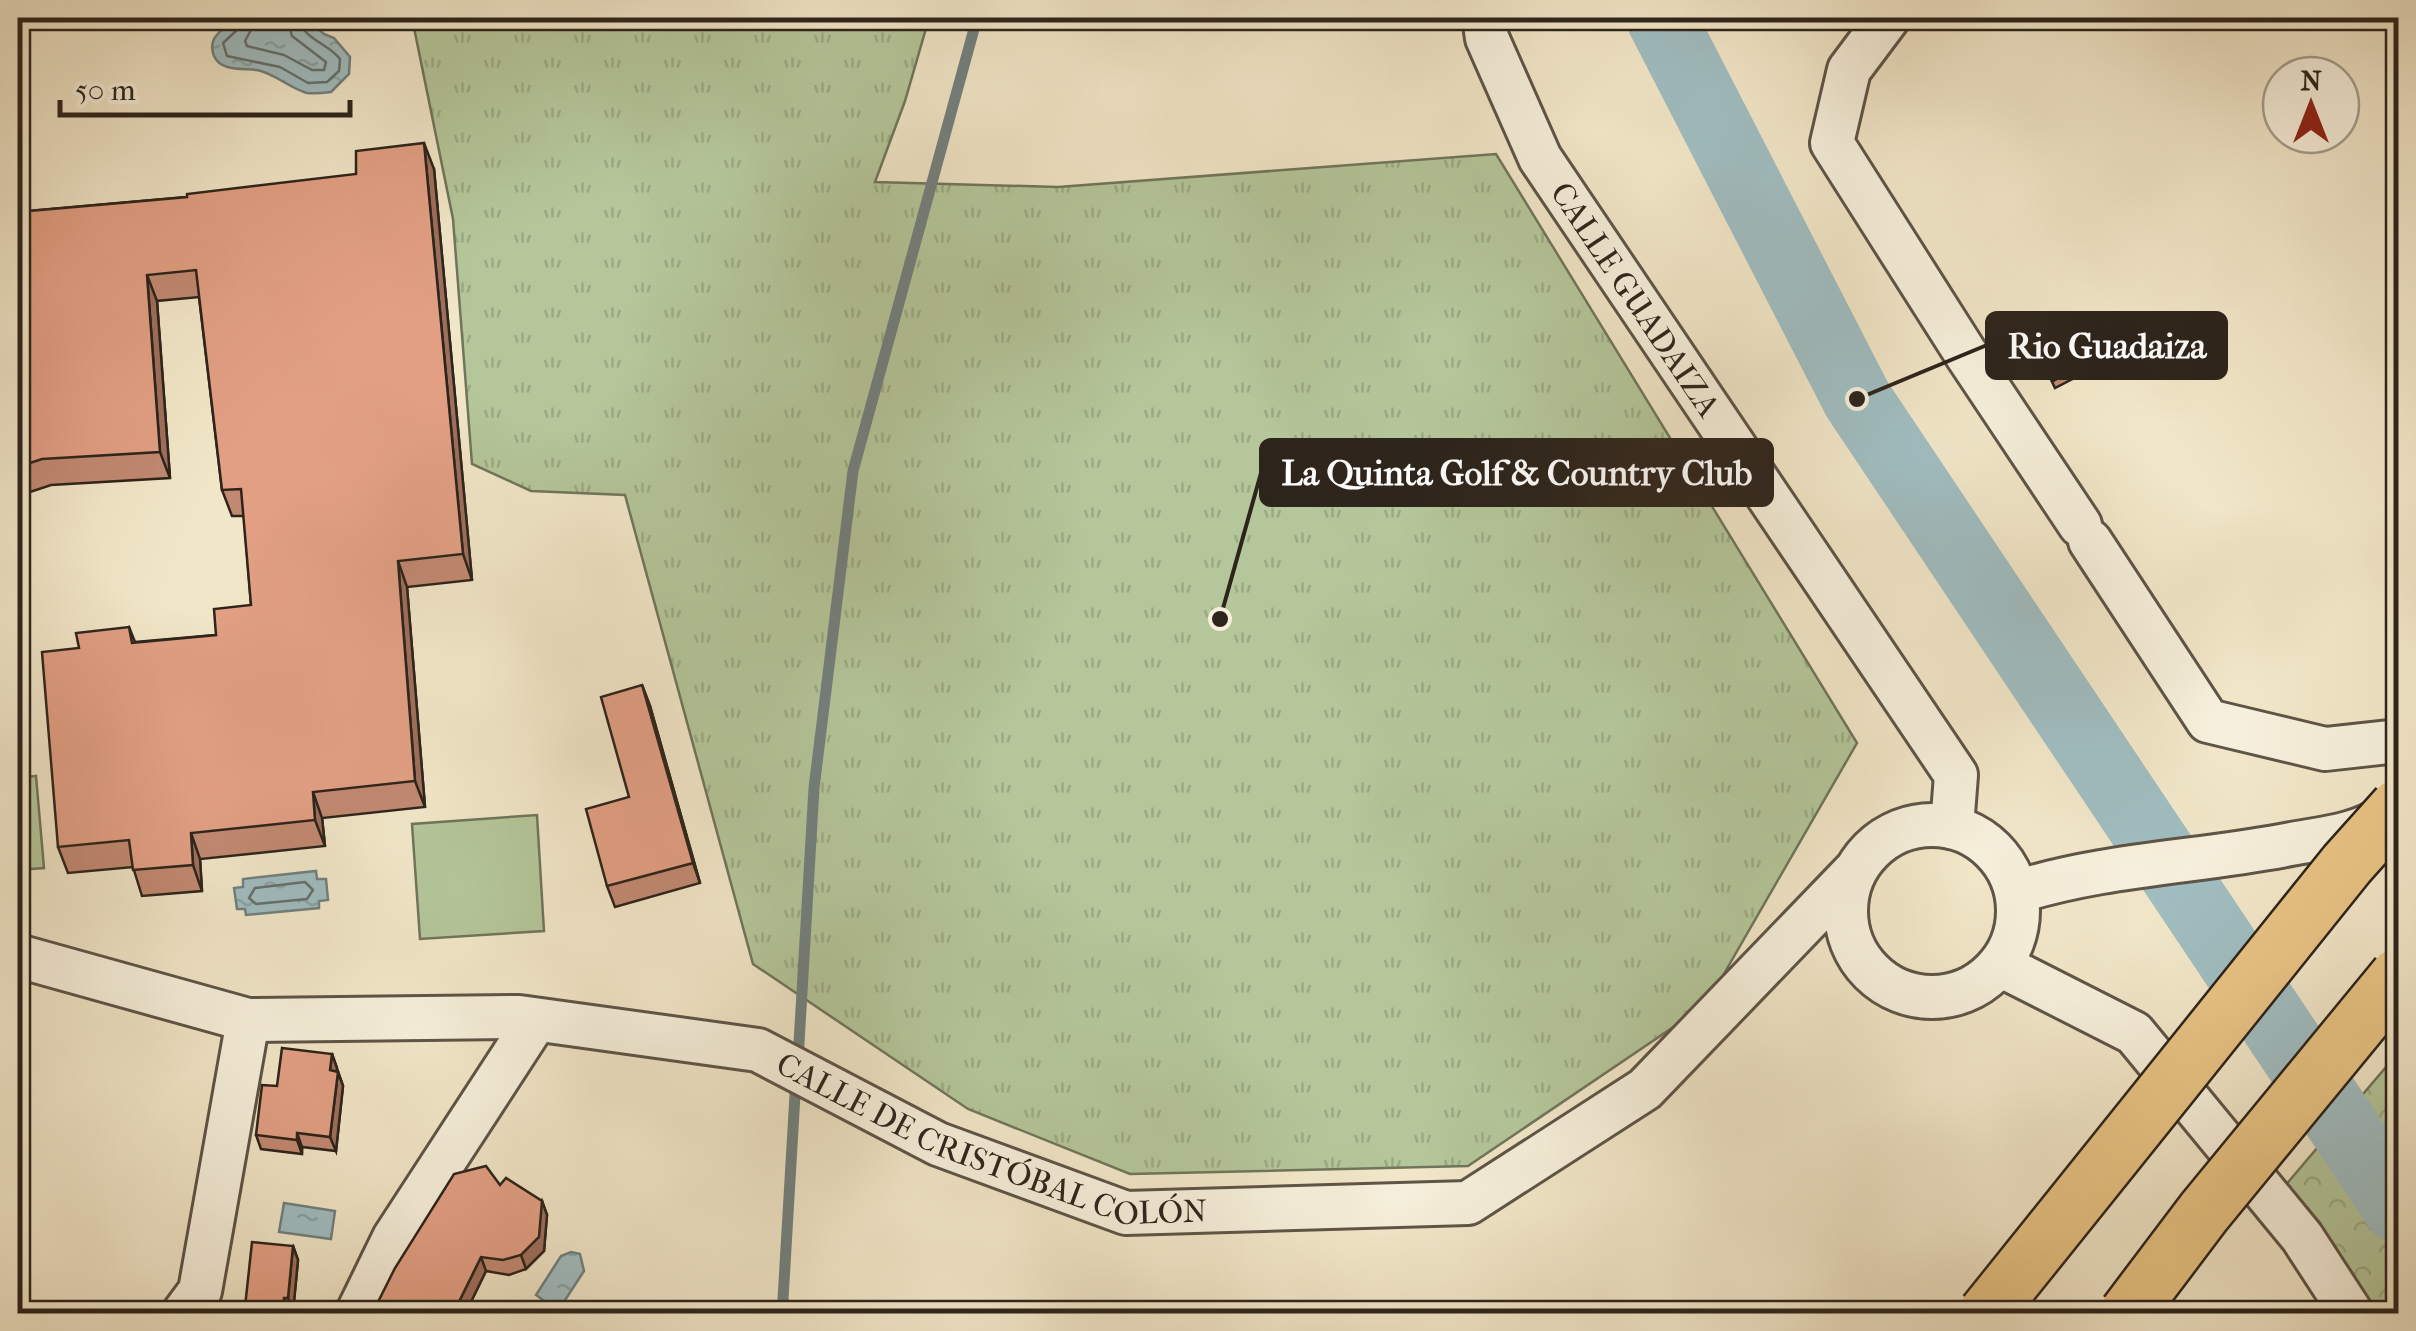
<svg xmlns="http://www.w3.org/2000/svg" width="2416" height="1331" font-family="'IM FELL French Canon',serif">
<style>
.grass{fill:url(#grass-tufts);stroke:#70755b;stroke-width:2.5}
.forest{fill:url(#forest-crowns);stroke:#70755b;stroke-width:2.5}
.garden{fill:#b4c69a;stroke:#70755b;stroke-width:2.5}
.water{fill:url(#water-ripples);stroke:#72807f;stroke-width:2.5}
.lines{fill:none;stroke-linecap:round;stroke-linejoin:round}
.shore{stroke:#66706e;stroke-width:2.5}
.stream{stroke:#72807f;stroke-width:11}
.river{stroke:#a0bdc1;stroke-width:70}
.minor-casing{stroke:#5e5447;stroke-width:48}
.minor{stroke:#f6efdb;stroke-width:42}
.highway-bridge-casing{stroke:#2d241c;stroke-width:60;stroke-linecap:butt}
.highway-bridge{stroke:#e8c384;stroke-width:55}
.wall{fill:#c28972;stroke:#2d241c;stroke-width:2.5}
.shaded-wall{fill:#9e6f5c;stroke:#2d241c;stroke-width:2.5}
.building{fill:#e29f84;stroke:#2d241c;stroke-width:2.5}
.labels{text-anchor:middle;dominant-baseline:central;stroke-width:9;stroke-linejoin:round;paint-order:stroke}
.street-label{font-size:32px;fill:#2d241c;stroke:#f6efdb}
.leader{fill:none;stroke:#2d241c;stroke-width:4}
.callout-dot{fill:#2d241c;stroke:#f6efdb;stroke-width:4}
.callout{fill:#2d241c;stroke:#2d241c;stroke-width:4}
.callout-label{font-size:35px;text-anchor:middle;font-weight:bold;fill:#fff}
</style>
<defs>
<pattern id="grass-tufts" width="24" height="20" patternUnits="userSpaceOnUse" patternTransform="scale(2.5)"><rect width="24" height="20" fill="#b4c69a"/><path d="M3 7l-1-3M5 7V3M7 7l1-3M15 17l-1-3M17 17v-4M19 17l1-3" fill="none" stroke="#9baa84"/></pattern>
<pattern id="forest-crowns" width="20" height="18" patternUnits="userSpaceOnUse" patternTransform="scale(2.5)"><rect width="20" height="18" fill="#b4c69a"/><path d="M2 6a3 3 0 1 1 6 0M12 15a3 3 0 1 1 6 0" fill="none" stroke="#9baa84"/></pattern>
<pattern id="water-ripples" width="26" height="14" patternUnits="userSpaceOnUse" patternTransform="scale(2.5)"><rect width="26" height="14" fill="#a0bdc1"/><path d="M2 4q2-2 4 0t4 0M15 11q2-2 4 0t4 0" fill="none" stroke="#8aa2a5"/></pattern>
</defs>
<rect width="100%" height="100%" fill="#f1e6c8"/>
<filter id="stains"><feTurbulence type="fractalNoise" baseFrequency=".002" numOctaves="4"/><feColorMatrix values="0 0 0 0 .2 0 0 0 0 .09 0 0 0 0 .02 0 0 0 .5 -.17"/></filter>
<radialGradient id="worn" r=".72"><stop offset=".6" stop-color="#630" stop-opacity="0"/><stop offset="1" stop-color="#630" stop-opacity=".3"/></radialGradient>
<path class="grass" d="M412,18h517l-24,83 -30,81 183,5 438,-33 361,589 -151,262 -238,161 -338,8 -162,-65 -215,-145 -128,-469 -94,-4 -59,-27 -19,-245z"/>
<path class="forest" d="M2398,1053v260h-46l-80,-112z"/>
<g class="garden">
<path d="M36,776l8,92 -26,2v-92z"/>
<path d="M537,815l7,116 -124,8 -8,-115z"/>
</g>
<g class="water">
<path d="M234,18h71l19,16 10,4 16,19 -1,17 -18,18c-8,1 -16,2 -24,1 -18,-5 -31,-19 -50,-23 -14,-2 -36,2 -43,-14 -8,-20 11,-26 20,-38z"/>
<path d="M316,871l1,8h9l2,21 -9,1v7l-73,7 -1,-6h-8l-3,-21 9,-1v-8z"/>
<path d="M284,1203l51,8 -4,28 -52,-7z"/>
<path d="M571,1252l9,2 4,17 -26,40 -22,-16 25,-39z"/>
</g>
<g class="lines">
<g class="shore">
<path d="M241,18l-3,11 -15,14 4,13 53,11 28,16 19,-1 12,-11 1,-12c-12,-16 -38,-20 -41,-41"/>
<path d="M254,18l-2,10 -7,13 2,5 37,9 28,15h12l2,-8 -34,-26 -5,-18"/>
<path d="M305,882l8,8 -6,9 -51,5 -7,-6 6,-10z"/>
</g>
<g class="stream">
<path d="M798,1060l16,-272 39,-317 124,-453"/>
<path d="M785,1314l-2,-15 13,-221"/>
</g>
<path class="river" d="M1661,18l196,381 541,809"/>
<defs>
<g id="minor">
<path id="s1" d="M1484,18l3,20 53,120 416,617 -4,52"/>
<path d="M1888,18l-39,52 -17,73 134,211 114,171"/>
<path d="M2090,541l118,180 117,28 73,-8"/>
<circle cx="1932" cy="911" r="86"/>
<path d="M2017,892c87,-28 183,-30 274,-48 33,-6 66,-8 95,-28"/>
<path id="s2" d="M18,956l230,64 271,-3 239,33 180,94 188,69 342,-10 177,-114 209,-217"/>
<path d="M2000,965l134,68 168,204 50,77"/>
<path d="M183,1314l17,-23 48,-271"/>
<path d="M357,1314l37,-76 142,-218"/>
</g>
</defs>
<use href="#minor" class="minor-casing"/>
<use href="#minor" class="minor"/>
<defs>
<g id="highway-bridge">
<path d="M1986,1314l361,-450 51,-57"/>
<path d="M2127,1314l77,-102 194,-236"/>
</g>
</defs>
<use href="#highway-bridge" class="highway-bridge-casing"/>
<use href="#highway-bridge" class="highway-bridge"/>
</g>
<g class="wall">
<path d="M434,169l38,411 -65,7 18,220 -103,11 3,28 -125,13 2,32 -60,5 -9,-29 -65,6 -10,-26 21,-199 50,-21 6,15 81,-7 35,-30 -7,-89h-12l-10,-26 -23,-193 -42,4 13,177 -119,7 -33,11v-284l169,-15z"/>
<path d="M2038,352l47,12 3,7 -33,17z"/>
<path d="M642,685l8,21 50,177 -85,24 -8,-21 22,-89z"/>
<path d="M332,1054l11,32 -7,65 -34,-4v7l-41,-5 -5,-14 21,-49z"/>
<path d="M500,1185l42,16 5,14 -3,36 -18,18 -17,6 -23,-4 -21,43h-93z"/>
<path d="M293,1246l5,14 -5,52 -48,-5z"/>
</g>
<g class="shaded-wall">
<path d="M424,143l10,26 38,411 -9,-26z"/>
<path d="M147,275l10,26 13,177 -10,-26z"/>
<path d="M398,561l9,26 18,220 -10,-26z"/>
<path d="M642,685l8,21 50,177 -7,-20z"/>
<path d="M313,792l9,26 3,28 -10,-26z"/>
<path d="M191,833l9,26 2,32 -9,-26z"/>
<path d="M332,1054l5,14 -2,16 -5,-14z"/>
<path d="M338,1072l5,14 -7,65 -6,-14z"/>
<path d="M297,1133l5,14v7l-5,-14z"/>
<path d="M542,1201l5,14 -3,36 -18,18 -5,-14z"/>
<path d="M293,1246l5,14 -5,52 -5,-14z"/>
<path d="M481,1257l5,14 -21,43h-12z"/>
<path d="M284,1298l5,14v2h-7z"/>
</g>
<g class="building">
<path d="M424,143l39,411 -65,7 17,220 -102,11 2,28 -124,13 2,32 -60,5 -4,-30 -71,7 -16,-195 37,-4 -3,-15 53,-6 3,16 84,-8 -2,-26 37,-4 -10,-116 -19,1 -26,-220 -49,5 13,177 -118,7 -24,8v-255l169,-15v-3l169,-20v-23z"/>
<path d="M2071,335l14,29 -32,17 -15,-29z"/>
<path d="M642,685l51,178 -86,23 -21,-77 43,-12 -28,-100z"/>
<path d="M282,1048l50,6 -2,16 8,2 -8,65 -33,-4v7l-41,-5 6,-50 15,1z"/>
<path d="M486,1166l14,19 6,-7 36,23 -3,36 -18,18 -18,5 -22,-3 -28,57h-81l23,-46 59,-94z"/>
<path d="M252,1242l41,4 -5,52h-4l-2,16h-47l1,-8 9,1z"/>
</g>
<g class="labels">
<g class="street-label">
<text stroke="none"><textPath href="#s1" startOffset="322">CALLE GUADAIZA</textPath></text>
<text stroke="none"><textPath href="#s2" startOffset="1005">CALLE DE CRISTÓBAL COLÓN</textPath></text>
</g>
</g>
<path class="leader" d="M1857 399L1987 345M1220 619L1261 473"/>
<g class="callout-dot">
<circle cx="1857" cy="399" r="10"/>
<circle cx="1220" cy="619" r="10"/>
</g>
<g class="callout">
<rect x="1987" y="313" width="239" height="65" rx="10"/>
<rect x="1261" y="440" width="511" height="65" rx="10"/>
</g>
<g class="callout-label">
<text x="2107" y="358">Rio Guadaiza</text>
<text x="1517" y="485">La Quinta Golf &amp; Country Club</text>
</g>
<rect width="2416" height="1331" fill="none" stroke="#f1e6c8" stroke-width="60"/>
<rect x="20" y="20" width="2376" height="1291" fill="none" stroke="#2d241c" stroke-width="5"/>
<rect x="30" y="30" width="2356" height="1271" fill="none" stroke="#2d241c" stroke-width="2.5"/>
<g transform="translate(2311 105)"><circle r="48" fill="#f6efdb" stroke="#a69e8f" stroke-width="2.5"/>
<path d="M0-8L18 38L0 25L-18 38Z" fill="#8f2418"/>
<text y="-15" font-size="28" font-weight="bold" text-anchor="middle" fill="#2d241c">N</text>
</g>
<path d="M60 100v15h290v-15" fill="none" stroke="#2d241c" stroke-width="5"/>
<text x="75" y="100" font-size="30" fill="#2d241c" stroke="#f6efdb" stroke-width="8" paint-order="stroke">50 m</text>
<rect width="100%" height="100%" filter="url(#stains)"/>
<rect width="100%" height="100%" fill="url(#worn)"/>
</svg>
